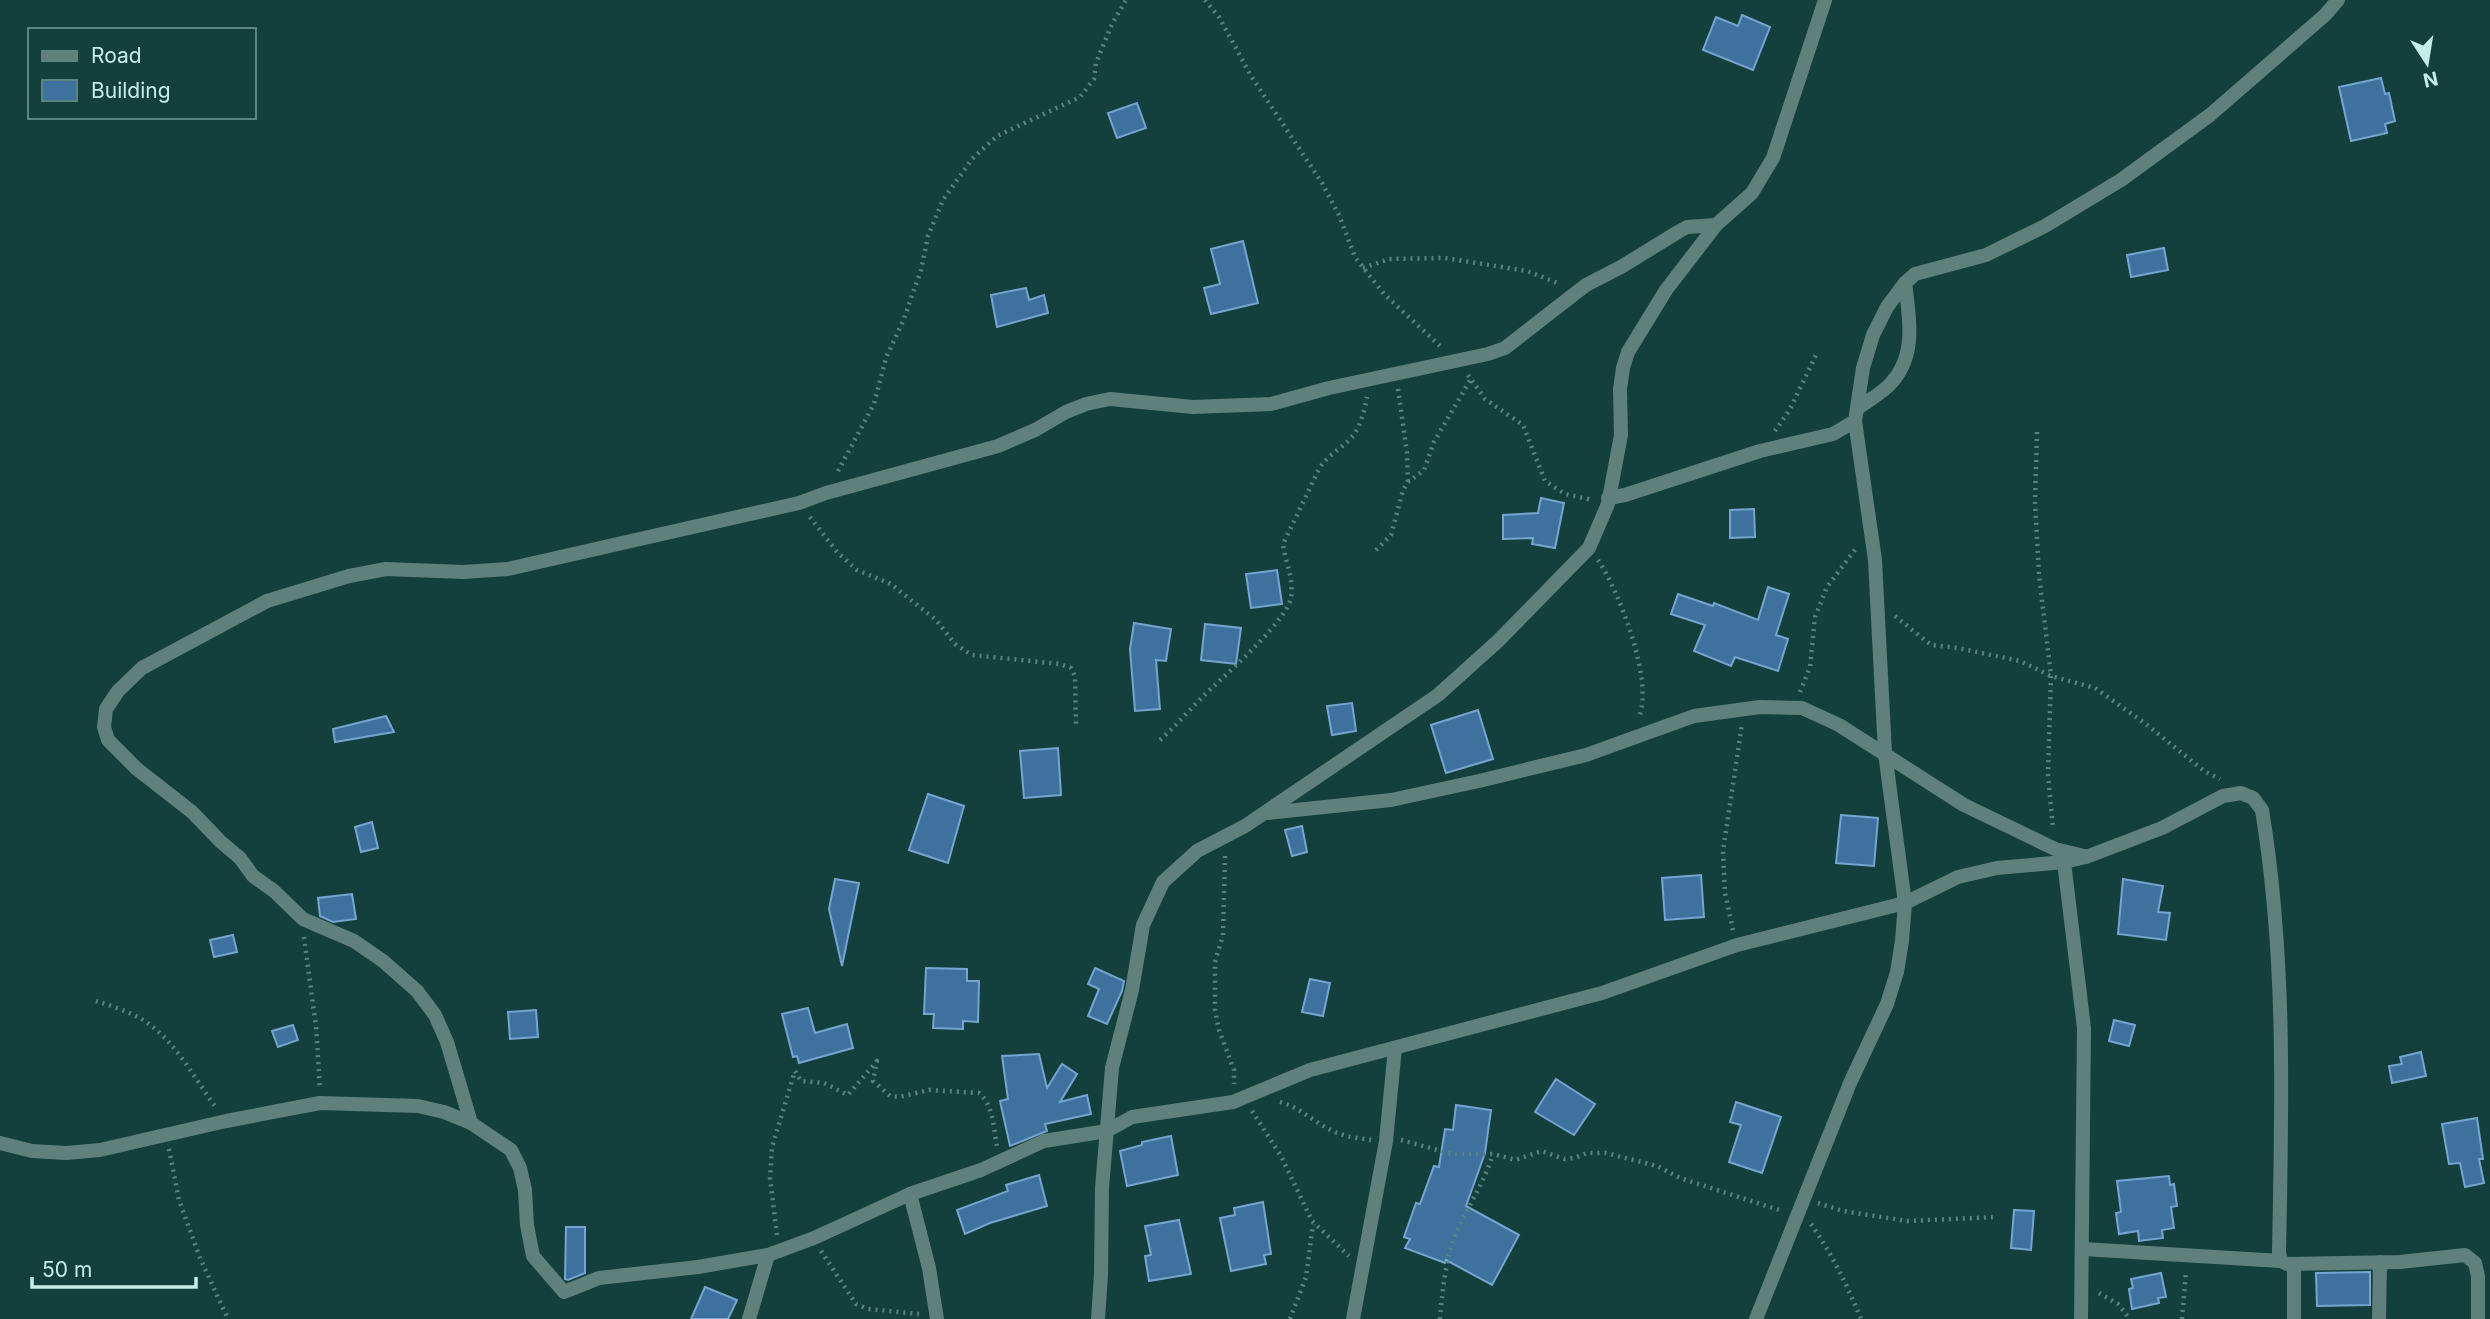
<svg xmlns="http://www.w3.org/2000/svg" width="2490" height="1319" font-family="Inter,sans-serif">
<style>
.building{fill:#3e719e;stroke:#75a5d0;stroke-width:2}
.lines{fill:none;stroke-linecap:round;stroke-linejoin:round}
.path{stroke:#598480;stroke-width:4.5;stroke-dasharray:2 5;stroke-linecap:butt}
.street{stroke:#60807c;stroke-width:14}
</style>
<rect width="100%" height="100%" fill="#13403c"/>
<g class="building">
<path d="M1742,15l28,12 -17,43 -50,-20 13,-33 22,9z"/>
<path d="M2381,78l4,16 4,-1 6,28 -10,3 2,9 -36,8 -12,-54z"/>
<path d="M1137,103l9,25 -29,10 -9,-25z"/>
<path d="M1243,241l15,62 -47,11 -7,-26 16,-4 -9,-35z"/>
<path d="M2164,248l4,22 -37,7 -4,-22z"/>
<path d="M1026,288l3,12 15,-5 4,18 -51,14 -6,-32z"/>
<path d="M1541,498l23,5 -9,45 -23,-4 1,-6 -30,1v-24l35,-2z"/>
<path d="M1754,509l1,28 -25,1v-28z"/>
<path d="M1277,570l5,34 -31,4 -5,-34z"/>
<path d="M1768,587l21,7 -13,41 12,4 -10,32 -43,-14 -4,9 -37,-15 11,-26 -34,-11 7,-20 35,12 1,-3 44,17z"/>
<path d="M1134,623l37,6 -5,32 -10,-1 4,49 -25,2 -5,-62z"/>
<path d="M1205,624l36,4 -5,36 -35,-4z"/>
<path d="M1352,703l4,28 -24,4 -5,-29z"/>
<path d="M1478,710l15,49 -47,14 -15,-48z"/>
<path d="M386,716l8,16 -59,10 -2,-13z"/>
<path d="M1058,748l3,47 -37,3 -4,-47z"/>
<path d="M928,794l36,12 -16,57 -39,-13z"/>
<path d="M1841,815l37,3 -4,48 -38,-3z"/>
<path d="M372,822l6,26 -17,4 -6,-25z"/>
<path d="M1302,826l5,26 -15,4 -7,-26z"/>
<path d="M1701,875l3,42 -39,3 -3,-42z"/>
<path d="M835,879l24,4 -17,83 -13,-57z"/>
<path d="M2123,879l40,7 -5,26 12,1 -4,27 -48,-6z"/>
<path d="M352,894l4,25 -23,3 -13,-6 -2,-18z"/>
<path d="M233,935l4,17 -23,5 -4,-17z"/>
<path d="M926,968l41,1v12h12l-1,41 -15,-1v8l-30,-1 1,-14h-10z"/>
<path d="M1095,968l29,13 -2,10 -15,33 -19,-8 11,-27 -11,-5z"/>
<path d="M1310,979l20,4 -7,33 -21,-4z"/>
<path d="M808,1008l7,25 32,-9 6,24 -54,15 -2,-7 -4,1 -11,-43z"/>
<path d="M536,1010l2,27 -28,2 -2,-27z"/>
<path d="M2114,1020l21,5 -6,21 -20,-5z"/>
<path d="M293,1025l5,15 -20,7 -6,-16z"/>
<path d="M2421,1052l5,24 -34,7 -3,-17 13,-2 -2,-7z"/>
<path d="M1039,1054l8,34 15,-24 15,10 -17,28 27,-7 4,19 -46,10 2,7 -37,15 -10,-45 8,-2 -6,-43z"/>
<path d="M1556,1079l39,25 -21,31 -39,-23z"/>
<path d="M1736,1102l45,15 -19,56 -33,-11 12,-37 -11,-3z"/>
<path d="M1456,1105l35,5 -6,43 -19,53 53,29 -27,50 -46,-25 -1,3 -40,-15 5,-9 -6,-2 12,-34 4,1 14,-38 5,1 6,-38 8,1z"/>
<path d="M2477,1118l6,41h-4l5,24 -19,4 -5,-24 -11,1 -7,-40z"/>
<path d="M1171,1136l7,39 -51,11 -7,-35 22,-6v-3z"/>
<path d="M1039,1175l8,31 -57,17 -25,11 -8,-24 51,-19 -2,-6z"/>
<path d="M2169,1176l1,9 4,-1 3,22 -6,1 3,21 -12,2 1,8 -24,3 -1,-10 -19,3 -3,-21 5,-1 -4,-31z"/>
<path d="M1263,1202l8,52 -7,1 2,9 -35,7 -11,-53 15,-3 -1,-7z"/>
<path d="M2014,1210l20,1 -3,39 -20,-2z"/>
<path d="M1179,1220l12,54 -42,7 -4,-25 6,-1 -6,-29z"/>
<path d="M566,1227h19v46l-17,7 -3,-1z"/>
<path d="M2370,1272v33l-53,1 -1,-33z"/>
<path d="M2161,1273l5,24 -8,1 1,5 -27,6 -3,-20 4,-1 -2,-9z"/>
<path d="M705,1287l32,13 -9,19h-37z"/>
</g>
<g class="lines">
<g class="path">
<path d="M1205,0l14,17 32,59 71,107 17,32 16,42 29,37 56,52"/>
<path d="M1363,268l26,-9 56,-1 82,13 33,13"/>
<path d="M1468,375l17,24 38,26 22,56 20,13 27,6"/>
<path d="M1398,389l9,64 1,29"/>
<path d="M1775,431l14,-20 28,-58"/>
<path d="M2037,432l-2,70 4,73 12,101 -3,98 5,55"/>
<path d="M838,471l36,-67 12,-46 17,-37 18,-51 7,-34 15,-36 29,-41 25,-23 83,-39 14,-18 2,-16 16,-39 14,-24"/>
<path d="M810,517l27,35 20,18 34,14 45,36 19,24 17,11 88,9 11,4 4,8 1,48"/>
<path d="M1376,550l15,-15 12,-45 5,-8 16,-12 10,-28 38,-65"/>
<path d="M1598,560c21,31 56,121 41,157"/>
<path d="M1895,616l36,29 27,3 62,13 31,15 44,12 51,36 58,47 16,8"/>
<path d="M1800,692l10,-25 5,-50 12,-30 30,-40"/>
<path d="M1160,740c19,-17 35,-37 54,-54 17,-16 75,-68 77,-89 3,-19 -6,-35 -8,-53l36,-75c8,-14 21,-19 32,-31 10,-11 13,-27 16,-41"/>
<path d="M1225,856l-2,79 -8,27v48l4,20 15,40v14"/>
<path d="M1733,930l-8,-37 -2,-42 19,-127"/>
<path d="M304,937l12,90 4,62"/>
<path d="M96,1001c16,5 35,11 50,21 30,20 48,56 69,84"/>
<path d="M1280,1102c19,5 34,20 51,28 13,7 27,8 40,10"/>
<path d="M1252,1111l29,45 31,65 37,35"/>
<path d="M1401,1140l51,14h41l22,6 27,-9 22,8 10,-1 13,-5h19l51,13 23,12 102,33"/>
<path d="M169,1149l10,51 21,58 28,61"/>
<path d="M1818,1203l25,8 64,10 90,-4"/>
<path d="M1811,1224c21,30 36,61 50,95"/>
<path d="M777,1235l-7,-57 2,-31 23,-76 6,10 23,2 24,12 29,-34 -4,20 17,15 9,1 30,-7 50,3c14,11 15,36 18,54"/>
<path d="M821,1251l35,53 12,5 51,5"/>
<path d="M2099,1293l19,11 12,15"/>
<path d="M1290,1319l16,-42 7,-53"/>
<path d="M1440,1319c2,-26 6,-62 16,-86 12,-27 28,-50 37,-79"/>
<path d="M2182,1319l4,-48"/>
</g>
<g class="street">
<path d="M1858,408c11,-8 26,-16 34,-26 25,-28 17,-66 13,-99"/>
<path d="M1608,498l17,-3 135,-44 73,-17 22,-13"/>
<path d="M1267,813l124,-13 88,-19 107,-26 108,-39 66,-9 42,1 37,17 125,80 91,44 29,7"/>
<path d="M2064,862l20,166 -3,291"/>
<path d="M471,1123l-24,-81 -12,-27 -18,-24 -34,-30 -29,-20 -51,-22 -29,-28 -21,-15 -13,-18 -19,-16 -29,-30 -55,-43 -29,-29 -4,-13 2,-18 12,-18 24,-23 125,-67 82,-25 37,-7 77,3 45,-3 291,-66 27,-10 172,-47 37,-16 31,-18 20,-8 24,-5 83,8 78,-3 58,-16 159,-34 17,-6 81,-63 35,-18 57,-35 9,-5 29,-2"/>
<path d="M0,1143l32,8 34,2 34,-3 126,-29 94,-18 98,3 26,6 27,11 40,27 9,18 5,22 2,35 6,31 31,36 35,-14 99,-11 70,-12 46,-17 96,-44 71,-24 63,-29 63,-10 25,-14 101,-15 77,-32 292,-77 135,-48 168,-42 53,-26 39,-9 67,-6 22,-5 76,-29 61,-32 18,-3 12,5 9,12c24,146 20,295 17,442l2,9 6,3 113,-2 65,-7 10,8 3,13v43"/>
<path d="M910,1194l19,74 8,51"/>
<path d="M2083,1249l198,12"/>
<path d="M2294,1264v55"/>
<path d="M749,1319l19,-64"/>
<path d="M1098,1319l3,-44 1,-87 10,-120 20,-78 11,-65 20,-43 34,-31 48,-25 193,-131 60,-54 91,-93 19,-44 13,-69 -1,-46 3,-21 5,-16 38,-62 50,-65 36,-32 21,-35 52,-158"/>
<path d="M1353,1319l33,-178 9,-93"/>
<path d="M1756,1319l94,-236 37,-79 10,-32 5,-31 3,-38 -20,-150 -10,-193 -20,-139 8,-53 10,-33 14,-28 18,-24 10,-9 71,-19 59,-29 76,-46 89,-65 115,-100 13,-15"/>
<path d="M2379,1319l1,-57"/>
</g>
</g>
<rect x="28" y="28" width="228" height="91" fill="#13403c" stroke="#5b8581" stroke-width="2"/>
<rect x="42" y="51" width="35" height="10" fill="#60807c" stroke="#5b8581" stroke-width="2"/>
<text x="91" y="63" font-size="21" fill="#c6ede8">Road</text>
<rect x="42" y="80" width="35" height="21" fill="#3e719e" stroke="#5b8581" stroke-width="2"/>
<text x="91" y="98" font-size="21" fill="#c6ede8">Building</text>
<g transform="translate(2427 63) rotate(168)" stroke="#13403c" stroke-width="5" paint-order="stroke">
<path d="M0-5L12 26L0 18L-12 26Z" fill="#c6ede8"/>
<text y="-10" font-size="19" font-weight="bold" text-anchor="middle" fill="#c6ede8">N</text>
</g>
<path d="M32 1277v10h164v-10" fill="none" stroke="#c6ede8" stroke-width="3.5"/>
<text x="42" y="1277" font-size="21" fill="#c6ede8" stroke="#13403c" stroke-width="5" paint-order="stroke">50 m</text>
</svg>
